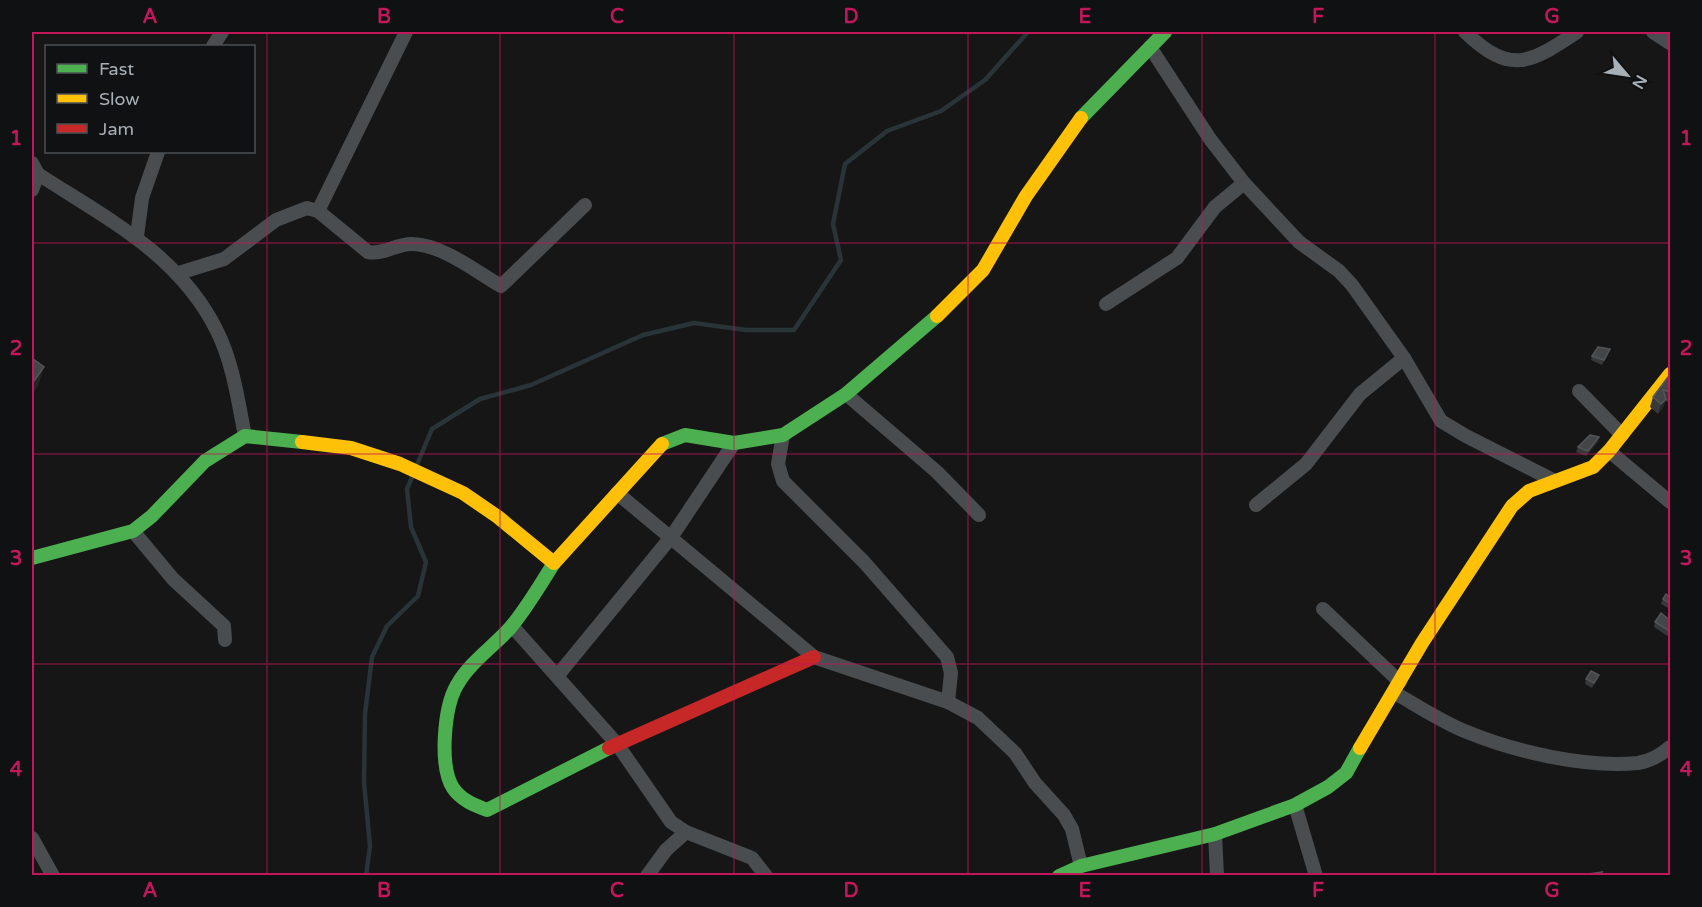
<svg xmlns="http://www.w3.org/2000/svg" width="1702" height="907" font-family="'Varela Round',sans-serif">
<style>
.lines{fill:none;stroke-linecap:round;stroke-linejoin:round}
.stream{stroke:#293438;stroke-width:4.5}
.street{stroke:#4a4d4f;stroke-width:14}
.fast{stroke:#4caf50;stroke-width:14}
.slow{stroke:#ffc107;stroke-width:14}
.jam{stroke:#c62828;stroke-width:14}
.wall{fill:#373839}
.shaded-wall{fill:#252526}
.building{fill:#434547;stroke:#535558;stroke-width:1.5}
.grid{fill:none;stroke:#c2185b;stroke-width:1.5;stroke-opacity:0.55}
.neatline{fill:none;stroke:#c2185b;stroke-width:2}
.grid-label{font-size:20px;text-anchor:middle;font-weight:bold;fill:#c2185b}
</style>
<rect width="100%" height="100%" fill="#161616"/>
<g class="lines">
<g class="stream">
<path d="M416,467l16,-38 48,-30 51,-14 112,-50 51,-12 52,7h48l47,-70 -8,-36 12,-60 42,-33 54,-20 44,-31 43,-48"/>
<path d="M366,876l4,-30 -6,-64 1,-68 7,-57 15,-31 31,-30 8,-34 -15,-35 -4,-38 6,-14"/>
</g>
<g class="street">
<path d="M1465,32c46,44 65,31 112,0"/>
<path d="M1653,32l17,11"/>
<path d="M213,46l9,-14"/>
<path d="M1150,47l60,92 34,44 55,59 40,29 13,14 52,73 37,63 25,15 89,45"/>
<path d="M32,163l6,11c69,45 141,80 179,157 16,32 21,70 28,105"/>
<path d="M32,190l6,-16"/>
<path d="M318,211l88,-179"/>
<path d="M137,236l5,-38 16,-46"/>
<path d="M179,273l45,-14 52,-39 31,-12 11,3 50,41c17,3 29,-9 45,-8 30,1 62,27 88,42l84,-81"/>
<path d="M1106,304l71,-46 38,-51 29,-24"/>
<path d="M1579,391l43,44"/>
<path d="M846,394l91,78 42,43"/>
<path d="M783,435l-5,29 5,17 81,81 83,95 4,16 -3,29"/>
<path d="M1609,451l61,51"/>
<path d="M617,493l197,164 134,45 30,16 37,35 20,30 29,32 8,14 9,37"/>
<path d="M1256,505l50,-41 54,-70 44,-36"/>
<path d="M133,531l40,48 51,47 1,14"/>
<path d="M1323,609l77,73"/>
<path d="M512,626l105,118 54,78 15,10 66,26 14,18"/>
<path d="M558,675l114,-139 62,-93"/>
<path d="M1395,693c23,13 47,29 72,39 49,20 118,36 171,31 12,-2 23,-8 32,-16"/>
<path d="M1295,805l21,71"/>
<path d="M1215,834l2,42"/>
<path d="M32,838l21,38"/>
<path d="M647,876l19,-26 20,-18"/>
</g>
<g class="fast">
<path d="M1081,118l84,-86"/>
<path d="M662,444l23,-9 49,8 49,-8 63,-41 91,-78"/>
<path d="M32,558l101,-27 19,-15 53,-55 40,-25 57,6"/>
<path d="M554,563c-14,22 -27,45 -44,65 -17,19 -40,34 -53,57 -13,22 -18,81 -4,103 8,12 21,17 34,22l122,-62"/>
<path d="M1059,876l22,-10 134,-32 80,-29 33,-18 18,-14 14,-25"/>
</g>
<g class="slow">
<path d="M937,316l46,-46 43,-74 55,-78"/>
<path d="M302,442l49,6 49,16 63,29 35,24 56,46 108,-119"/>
<path d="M1360,748l62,-105 90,-137 17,-15 64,-24 16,-16 61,-77"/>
</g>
<path class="jam" d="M609,748l205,-91"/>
</g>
<g class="wall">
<path d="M1608,354l-6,11 -11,-5 1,-4z"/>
<path d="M1671,373v24l-4,5 -2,-1 -2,7 -5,6 -8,-7 3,-10z"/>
<path d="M1599,437l-1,5 -12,14 -10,-4 2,-5z"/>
<path d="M1671,598v8l-3,2 -7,-4 2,-5z"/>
<path d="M1671,621v14l-2,2 -15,-10 1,-5z"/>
<path d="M1599,675l-7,13 -7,-4 1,-5z"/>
<path d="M1671,843v16l-3,-1z"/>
</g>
<g class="shaded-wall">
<path d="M44,367l-6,19 -6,8v-10z"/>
<path d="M1666,399l-3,9 -5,6 3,-10z"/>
<path d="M1599,437l-1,5 -12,14 2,-5z"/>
</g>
<g class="building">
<path d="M1598,347l12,2 -6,11 -12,-4z"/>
<path d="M32,358l12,9 -12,17z"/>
<path d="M1671,373v19l-8,-2 3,9 -5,5 -8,-7z"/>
<path d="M1590,435l9,2 -11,14 -10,-4z"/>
<path d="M1666,594l5,4v4l-2,1 -6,-4z"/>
<path d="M1661,613l10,8v11l-16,-10z"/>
<path d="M1591,671l8,4 -5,8 -8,-4z"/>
<path d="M1602,872l-3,4h-11l1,-2z"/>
</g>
<path class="grid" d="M267,32v844M500,32v844M734,32v844M968,32v844M1202,32v844M1435,32v844M32,243h1638M32,454h1638M32,664h1638"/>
<rect width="1702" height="907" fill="none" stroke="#101112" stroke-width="66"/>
<rect x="45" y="45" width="210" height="108" fill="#101112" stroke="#4c5054" stroke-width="1.5"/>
<rect x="57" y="64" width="30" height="9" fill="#4caf50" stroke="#4c5054" stroke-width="1.5"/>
<text x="99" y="75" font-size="18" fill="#a7afb7">Fast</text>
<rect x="57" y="94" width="30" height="9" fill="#ffc107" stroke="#4c5054" stroke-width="1.5"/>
<text x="99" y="105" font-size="18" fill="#a7afb7">Slow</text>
<rect x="57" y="124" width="30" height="9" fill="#c62828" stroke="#4c5054" stroke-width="1.5"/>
<text x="99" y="135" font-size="18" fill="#a7afb7">Jam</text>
<g transform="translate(1627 75) rotate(119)" stroke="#101112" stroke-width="4.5" paint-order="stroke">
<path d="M0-4.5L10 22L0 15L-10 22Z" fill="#a7afb7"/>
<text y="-9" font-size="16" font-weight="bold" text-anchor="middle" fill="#a7afb7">N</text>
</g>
<rect x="33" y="33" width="1636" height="841" class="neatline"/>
<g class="grid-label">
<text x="150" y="23">A</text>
<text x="384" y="23">B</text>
<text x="617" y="23">C</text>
<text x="851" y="23">D</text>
<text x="1085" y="23">E</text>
<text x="1318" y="23">F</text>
<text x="1552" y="23">G</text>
<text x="16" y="145">1</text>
<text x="1686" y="145">1</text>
<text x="16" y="355">2</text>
<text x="1686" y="355">2</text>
<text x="16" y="565">3</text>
<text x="1686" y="565">3</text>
<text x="16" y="776">4</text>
<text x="1686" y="776">4</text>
<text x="150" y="897">A</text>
<text x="384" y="897">B</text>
<text x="617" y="897">C</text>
<text x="851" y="897">D</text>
<text x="1085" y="897">E</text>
<text x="1318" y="897">F</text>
<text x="1552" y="897">G</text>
</g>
</svg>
